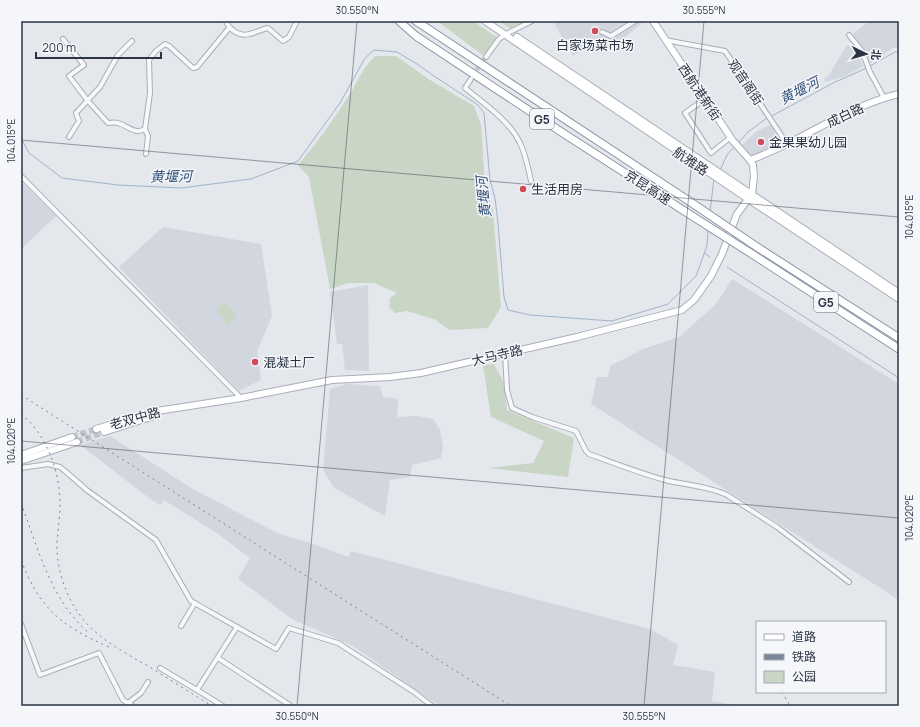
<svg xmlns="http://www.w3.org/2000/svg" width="920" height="727" font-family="Manrope,'Noto Sans SC',sans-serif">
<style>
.built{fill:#d2d6de}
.green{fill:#c9d6c5}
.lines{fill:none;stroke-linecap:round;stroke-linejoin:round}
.stream{stroke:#9fb4cc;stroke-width:1}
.street-tunnel{stroke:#bfc3cb;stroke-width:4;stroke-dasharray:4 2;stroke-linecap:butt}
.secondary-tunnel{stroke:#bfc3cb;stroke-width:6;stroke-dasharray:6 3;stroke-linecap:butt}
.street-casing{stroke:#a9aeb7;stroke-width:6}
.secondary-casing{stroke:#a9aeb7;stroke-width:8}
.highway-casing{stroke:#8b94a3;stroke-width:9}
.street{stroke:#f7f8fa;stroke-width:4}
.secondary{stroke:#fff;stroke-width:6}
.highway{stroke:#fff;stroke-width:7}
.rail{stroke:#7d8696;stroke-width:1;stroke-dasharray:2 4;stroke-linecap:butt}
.highway-bridge-casing{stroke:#8b94a3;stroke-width:9;stroke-linecap:butt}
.highway-bridge{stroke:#fff;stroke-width:7}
.ticks{fill:none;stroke:#2b3445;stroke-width:1;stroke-opacity:0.45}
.poi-dot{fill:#d1495b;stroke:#f4f6f9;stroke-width:1.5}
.labels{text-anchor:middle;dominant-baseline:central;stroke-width:3;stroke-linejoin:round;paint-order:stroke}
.shield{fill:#f4f6f9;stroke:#676e7b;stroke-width:1}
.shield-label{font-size:12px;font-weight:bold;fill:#2b3445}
.poi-label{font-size:13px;fill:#2b3445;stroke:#f4f6f9;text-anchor:start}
.street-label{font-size:13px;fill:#2b3445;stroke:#f4f6f9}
.water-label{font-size:14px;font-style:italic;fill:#34527a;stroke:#f4f6f9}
.neatline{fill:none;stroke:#2b3445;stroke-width:1.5}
.ticks-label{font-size:10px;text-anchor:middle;fill:#2b3445}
</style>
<rect width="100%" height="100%" fill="#e4e7ec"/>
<g class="built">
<path d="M553,21h87l2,2 -34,28 -12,-11 -23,16z"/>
<path d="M869,21h30v25l-6,2 -22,15 -18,-29z"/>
<path d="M853,44l11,22 -21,11 -18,5 -1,-3 5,-4 17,-29z"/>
<path d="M771,124l6,14 -1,7 -22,11 -5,-2 -7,-9 14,-13z"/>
<path d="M21,181l35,35 -35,33z"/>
<path d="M163,227l98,17 11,72 -15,36 4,28 -22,11 -120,-124z"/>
<path d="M732,279l167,105v216l-308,-196 6,-27h11l2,-11 33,-17 36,-12 37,-33z"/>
<path d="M368,285l1,86 -24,-1 -3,-26h-5l-7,-52z"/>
<path d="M347,384l33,2 3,11 15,2 -1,18 20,-1 16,3 7,11 3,17 -2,11 -29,7 -2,12 -20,3 -5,36 -51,-28 -11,-18 7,-81z"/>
<path d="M110,436l83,53 84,44 33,10 38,14 3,-6 299,78 28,16 -5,20 42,7 -3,29 27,5h-300l-86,-60 -61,-27 -54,-40 12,-21 -32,-24 -54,-34 -3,5 -8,-4 -73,-56z"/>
</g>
<g class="green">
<path d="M437,21h36l25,17 -14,18z"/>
<path d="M499,21h18l3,2 -9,6z"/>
<path d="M376,56h20l34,24 44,26 7,19 4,60 8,26 8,96 -13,21 -39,2 -13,-10 -29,-9 -12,2 -6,-6 1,-9 7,-5 -23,-10h-26l-18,6 -21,-112 -11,-12c19,-22 36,-46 52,-71 8,-13 13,-28 26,-38z"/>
<path d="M225,302l12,15 -9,8 -12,-16z"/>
<path d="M494,364l10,19 3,27 67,28 -6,39 -79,-9 44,-5 11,-22 -53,-24 -8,-52z"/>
</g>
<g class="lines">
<g class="stream">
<path d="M870,66l25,-14 4,-1"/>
<path d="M770,117l65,-35 32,-14"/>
<path d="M21,138l8,15 33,25 56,7 63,3 70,-9 47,-18 42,-58 25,-45 9,-8 23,2 20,12 17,12 44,29 6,8 6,67 5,18 3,25 6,74 4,13 22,5 82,6 56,-17 28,-28 11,-30 1,-15"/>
<path d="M738,143l11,-12 18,-13"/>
<path d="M720,170l7,-15 7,-8"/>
<path d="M710,212l4,-33"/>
<path d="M704,253l6,4"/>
<path d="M727,267l172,111"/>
</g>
<path class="street-tunnel" d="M473,75l13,-18"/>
<g class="secondary-tunnel">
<path d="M72,437l24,-8"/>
<path d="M77,442l27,-10"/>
</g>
<defs>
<g id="street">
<path d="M226,21c3,9 14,16 23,13 7,-1 12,-5 19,-6l15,13 6,-4 8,-16"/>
<path d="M602,32l9,4 24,-15"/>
<path d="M849,35l13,16 8,21 14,26"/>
<path d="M63,39l21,26 -15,11 19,25 20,22c3,0 7,-1 10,0 10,3 17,12 27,6"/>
<path d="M665,40l60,11 62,93"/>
<path d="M486,57l13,-18 7,-5 26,-13"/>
<path d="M471,79l-6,9c18,15 45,33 55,55 6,12 8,25 11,38"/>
<path d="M705,99l-20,14 26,40 20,-16"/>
<path d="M69,137l10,-16 -3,-8 24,-26 18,-32 14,-14"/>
<path d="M146,154l2,-18 -3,-7 5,-36 -1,-33 7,-9 9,-7 4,2 24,22 4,-1 32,-39"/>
<path d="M21,176l220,222"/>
<path d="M505,353l2,37 5,18 20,9 44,14 10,20 3,3c25,9 50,19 76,26 20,5 44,6 62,15l50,32 72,55"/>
<path d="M21,468l27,-4 12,3 5,4 23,20 68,49 35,61 85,48 13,-21 49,15 76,49 18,14"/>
<path d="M21,624l19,51 59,-22 24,47 10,6"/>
<path d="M181,626l14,-23"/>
<path d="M218,658l73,48"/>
<path d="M160,668l37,22 40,-63"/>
<path d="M197,690l26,16"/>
<path d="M128,703l13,-10 7,-11"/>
</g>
<g id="secondary">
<path d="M485,21l263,178 151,100"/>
<path d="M517,37l382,256"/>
<path d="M750,160c13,-5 27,-11 39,-17 36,-18 71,-40 110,-49"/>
<path d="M96,429l61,-18 84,-13 91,-18 58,-3 31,-4 156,-36 105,-27 12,-10 17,-24 11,-22 15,-40 15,-20 2,-18 -1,-11 -3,-5 -17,-19 -80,-120"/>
<path d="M104,432l50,-16"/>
<path d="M21,455l51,-18"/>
<path d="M21,461l56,-19"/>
</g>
<g id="highway">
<path d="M399,21l17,15 150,99 123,79"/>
<path d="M416,21l279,184"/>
<path d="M757,247l142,91"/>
<path d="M752,254l147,95"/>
</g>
</defs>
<use href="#street" class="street-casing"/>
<use href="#secondary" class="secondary-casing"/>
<use href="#highway" class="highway-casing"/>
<use href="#street" class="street"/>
<use href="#secondary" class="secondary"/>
<use href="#highway" class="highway"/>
<g class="rail">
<path d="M21,395l490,311"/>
<path d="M21,414c25,19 39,58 39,89 0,13 -2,26 -3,39 -1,24 7,49 20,69 17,26 45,40 71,55 21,13 43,27 64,40"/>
<path d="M21,503c17,45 30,98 68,130"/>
<path d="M21,560c19,49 40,66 88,87"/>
<path d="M782,692l8,14"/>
</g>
<defs>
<g id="highway-bridge">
<path d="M695,205l62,42"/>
<path d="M689,214l63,40"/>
</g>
</defs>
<use href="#highway-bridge" class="highway-bridge-casing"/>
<use href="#highway-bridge" class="highway-bridge"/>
</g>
<path class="ticks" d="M21,140l878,77M21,441l878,77M297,706l60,-685M644,706l60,-685"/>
<g class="poi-dot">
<circle cx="595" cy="31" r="4"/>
<circle cx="761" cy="142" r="4"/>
<circle cx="523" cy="189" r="4"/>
<circle cx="255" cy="362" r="4"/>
</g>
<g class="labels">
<g class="shield">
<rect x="530" y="109" width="24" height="20" rx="3"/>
<rect x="814" y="292" width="24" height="20" rx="3"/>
</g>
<g class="shield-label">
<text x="542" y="119">G5</text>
<text x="826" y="302">G5</text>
</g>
<g class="poi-label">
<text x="595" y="45" text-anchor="middle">白家场菜市场</text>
<text x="769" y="142">金果果幼儿园</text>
<text x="531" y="189">生活用房</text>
<text x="263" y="362">混凝土厂</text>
</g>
<g class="street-label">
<text transform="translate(746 82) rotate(56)">观音阁街</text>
<text transform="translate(700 92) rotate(56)">西航港新街</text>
<text transform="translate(845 115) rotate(-25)">成白路</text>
<text transform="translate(691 161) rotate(34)">航雅路</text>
<text transform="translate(648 187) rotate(33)">京昆高速</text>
<text transform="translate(497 355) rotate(-13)">大马寺路</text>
<text transform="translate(135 418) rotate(-15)">老双中路</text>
</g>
<g class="water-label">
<text transform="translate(799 90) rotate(-27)">黄堰河</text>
<text transform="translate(171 176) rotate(-1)">黄堰河</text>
<text transform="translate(483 197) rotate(-96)">黄堰河</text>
</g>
</g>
<rect width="920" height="727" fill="none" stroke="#f4f6f9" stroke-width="44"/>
<rect x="756" y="621" width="130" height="72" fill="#f4f6f9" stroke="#a4a8b1"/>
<rect x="764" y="634" width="20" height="6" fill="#ffffff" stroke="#a4a8b1"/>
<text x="792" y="641" font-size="12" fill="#2b3445">道路</text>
<rect x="764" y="654" width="20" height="6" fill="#7d8696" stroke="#a4a8b1"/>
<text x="792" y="661" font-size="12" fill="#2b3445">铁路</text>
<rect x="764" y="671" width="20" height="12" fill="#c9d6c5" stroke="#a4a8b1"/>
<text x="792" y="681" font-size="12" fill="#2b3445">公园</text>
<g transform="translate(866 54) rotate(95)" stroke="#f4f6f9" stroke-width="3" paint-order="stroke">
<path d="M0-3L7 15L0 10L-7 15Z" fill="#2b3445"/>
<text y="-6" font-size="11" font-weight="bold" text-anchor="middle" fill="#2b3445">北</text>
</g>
<path d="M36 52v6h125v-6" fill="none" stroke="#2b3445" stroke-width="2"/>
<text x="42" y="52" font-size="12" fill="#2b3445" stroke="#f4f6f9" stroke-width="3" paint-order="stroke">200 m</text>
<rect x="22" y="22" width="876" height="683" class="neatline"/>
<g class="ticks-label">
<text x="357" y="14">30.550°N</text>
<text x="704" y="14">30.555°N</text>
<text transform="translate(11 141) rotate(-90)" y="4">104.015°E</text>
<text transform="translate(909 217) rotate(-90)" y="4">104.015°E</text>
<text transform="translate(11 441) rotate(-90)" y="4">104.020°E</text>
<text transform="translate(909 518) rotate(-90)" y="4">104.020°E</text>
<text x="297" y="720">30.550°N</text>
<text x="644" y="720">30.555°N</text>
</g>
</svg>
